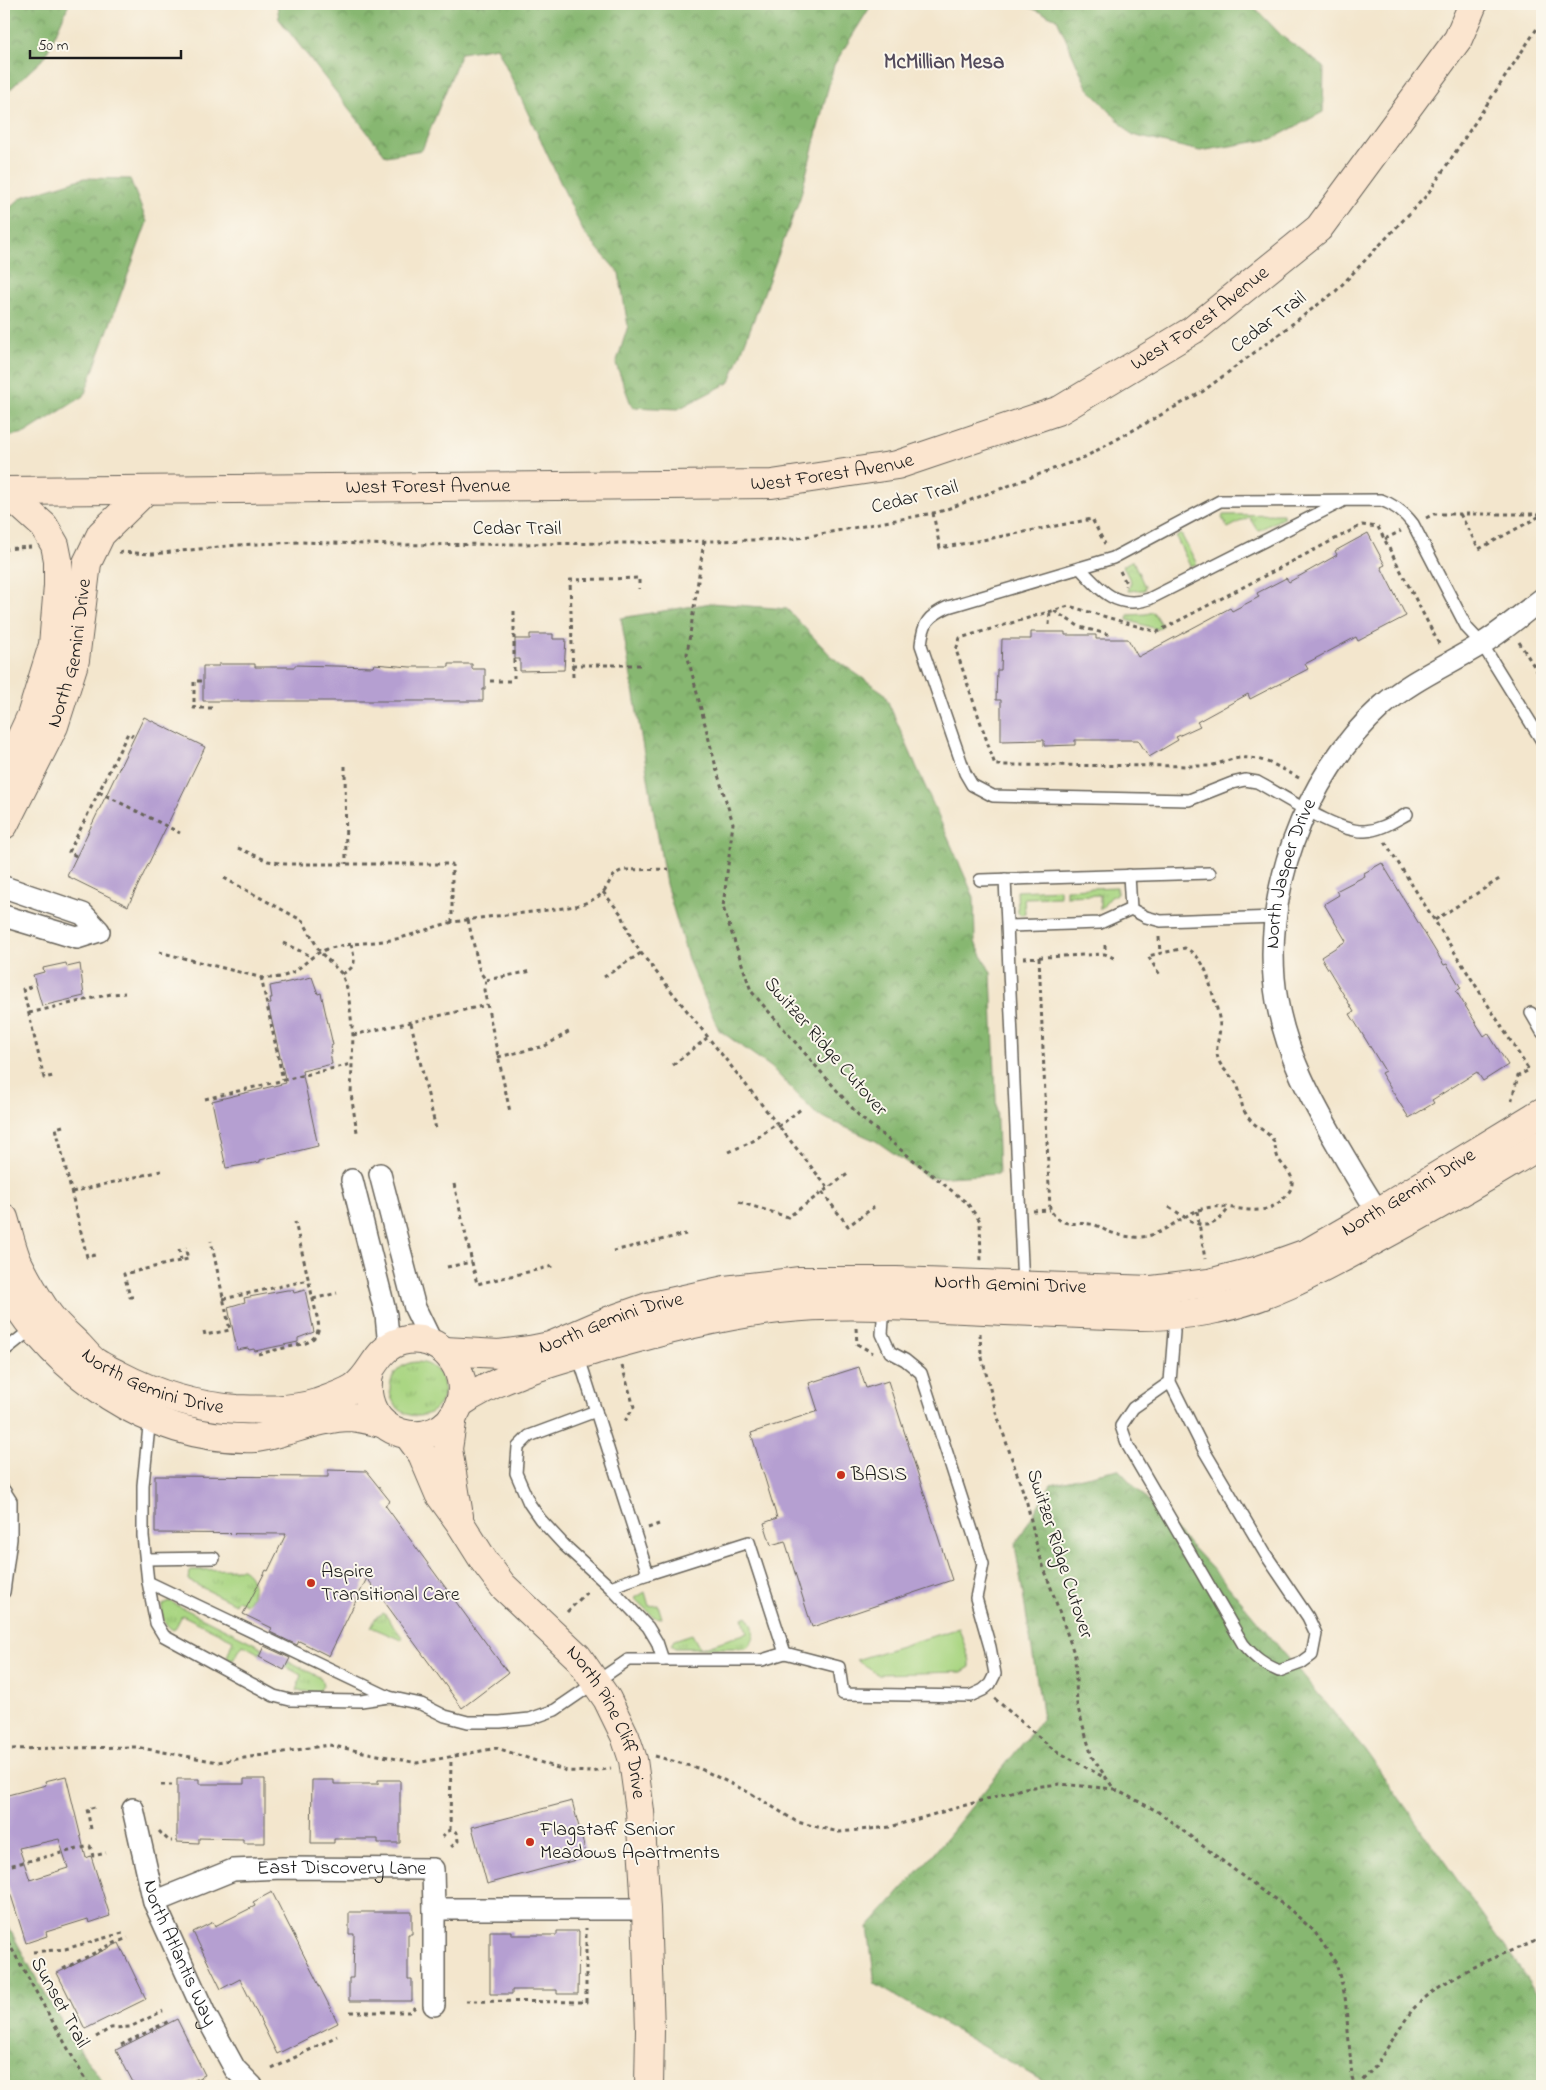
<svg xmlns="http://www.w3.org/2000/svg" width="1546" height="2090" font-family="'Indie Flower',sans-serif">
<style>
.grass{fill:url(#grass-tufts);stroke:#637950}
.forest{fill:url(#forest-crowns);stroke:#526a46}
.green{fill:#aad683;stroke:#637950}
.building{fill:#b59fd1;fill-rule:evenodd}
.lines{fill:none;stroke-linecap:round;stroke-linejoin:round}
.lane-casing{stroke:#67635a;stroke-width:14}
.street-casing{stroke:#67635a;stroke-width:24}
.secondary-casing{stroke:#67635a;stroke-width:30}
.path{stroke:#67635a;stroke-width:3;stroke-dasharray:4 4;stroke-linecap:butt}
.lane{stroke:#fff;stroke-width:11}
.street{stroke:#fff;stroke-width:21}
.secondary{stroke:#fbe5cf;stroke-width:28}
.poi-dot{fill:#c8321e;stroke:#fbf7ec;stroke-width:2}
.labels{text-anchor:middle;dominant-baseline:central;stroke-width:4;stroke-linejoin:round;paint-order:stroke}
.street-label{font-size:20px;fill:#1c1c1c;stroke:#fbf7ec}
.poi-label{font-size:20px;fill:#1c1c1c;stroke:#fbf7ec;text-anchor:start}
.neighbourhood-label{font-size:21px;font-weight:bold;fill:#524a5b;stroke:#fbf7ec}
</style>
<defs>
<pattern id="grass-tufts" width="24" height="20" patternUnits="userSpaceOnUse" patternTransform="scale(1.25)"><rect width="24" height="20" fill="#aad683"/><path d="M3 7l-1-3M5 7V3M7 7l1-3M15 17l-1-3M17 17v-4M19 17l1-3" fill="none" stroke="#92b771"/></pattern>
<pattern id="forest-crowns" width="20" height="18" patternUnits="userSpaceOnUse" patternTransform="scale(1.25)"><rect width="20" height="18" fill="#87b771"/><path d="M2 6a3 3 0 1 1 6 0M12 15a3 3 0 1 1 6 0" fill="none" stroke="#6e945c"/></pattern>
</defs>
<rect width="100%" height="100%" fill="#fbf7ec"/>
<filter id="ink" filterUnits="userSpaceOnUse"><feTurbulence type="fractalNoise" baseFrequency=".02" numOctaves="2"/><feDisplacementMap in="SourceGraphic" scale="10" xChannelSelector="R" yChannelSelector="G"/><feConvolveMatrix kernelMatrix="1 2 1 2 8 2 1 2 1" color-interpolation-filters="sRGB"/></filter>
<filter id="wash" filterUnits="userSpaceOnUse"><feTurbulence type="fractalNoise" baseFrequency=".0096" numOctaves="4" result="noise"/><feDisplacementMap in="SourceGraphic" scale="20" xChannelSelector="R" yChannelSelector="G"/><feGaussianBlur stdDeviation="1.12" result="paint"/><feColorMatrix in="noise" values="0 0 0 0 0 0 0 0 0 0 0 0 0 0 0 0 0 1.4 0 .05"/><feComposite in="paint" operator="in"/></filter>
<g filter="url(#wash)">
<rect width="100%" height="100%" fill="#f3e6cd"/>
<g class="grass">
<path d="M1283,514v4l-24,12h-2l-8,-13 -21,11 -6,-10 1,-3z"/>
<path d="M1181,534l16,30 -7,2 -14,-29z"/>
<path d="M1131,561h2l12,26 -1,3 -16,1 3,-9 -8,-16z"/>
<path d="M1153,612l9,14 -6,3 -29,-9 1,-5 18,-1z"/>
<path d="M1117,887v7l-6,3 -11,13v-15l-34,1v-7z"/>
<path d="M1060,889v8l-36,1 1,15 -4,2 -3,-2 -1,-22z"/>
<circle cx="417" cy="1389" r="27"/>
<path d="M242,1569c13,7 15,26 4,35l-9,-4 -2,4 -46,-23 1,-11z"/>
<path d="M645,1592l4,14 9,-1 4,13 -8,-1 -18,-17 -1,-2z"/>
<path d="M169,1601l94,47 -3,6 -17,-9 -10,15h-3l-3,-3 6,-17 -51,-25 -7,14 -2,1c-9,-5 -13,-15 -10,-25z"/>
<path d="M384,1613l18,24 -1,3 -30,-13 5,-10z"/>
<path d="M747,1616c8,10 11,24 -1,32h-71l-4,-3 3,-5 18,-6 7,13 2,1 46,-15 -4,-15z"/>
<path d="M289,1661l32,17 2,7 -4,7 -23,-1 5,-16 -15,-8z"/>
</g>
<g class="forest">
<path d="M4,4h65l-24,53 -41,38z"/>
<path d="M277,4h595l-38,61 -34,133 -70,184 -52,27 -46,-2 -16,-43 12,-38 -9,-53 -35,-40 -87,-186 -36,6 -39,97 -36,6 -107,-137z"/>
<path d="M1022,4h229l32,33 41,30 -1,45 -51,27 -72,12 -68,-16 -45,-48 -30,-68z"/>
<path d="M84,178l46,1 17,43 -63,174 -59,37 -21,4v-224l18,-16z"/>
<path d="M711,603l76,6 45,48 52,36 90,204 1,45 16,31 8,201 -70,4 -53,-37 -60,-27 -45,-47 -52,-37 -30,-68 -23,-78 -45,-266z"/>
<path d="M1118,1469l105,111 142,170 177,249v87h-491l-176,-102 -7,-57 63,-70 112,-139 -28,-173 36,-61z"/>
<path d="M4,1918c30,58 62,116 102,168h-102z"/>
</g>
<path class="green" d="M959,1628l11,34v5l-8,5 -85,2 -21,-14z"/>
<g id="blocks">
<g class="building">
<path d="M1368,533l17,32 -4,2 25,49 -48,25 -2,-4 -51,27 3,5 -58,30 -2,-5 -51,28 3,4 -24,11 2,3 -29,17 -11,-17h-63v5l-31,1v-6l-43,1v-41h-5l1,-30h4l1,-31h29v-7h34v3h31v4h32l10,18 92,-49 2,3 27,-14 -2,-4 29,-15 3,4 48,-27 -2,-4z"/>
<path d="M530,634h23v5h13l-2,31 -44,1v-12h-5v-20h15z"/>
<path d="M219,664h36v3h40v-2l78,2 1,-3 36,3h39v-3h23v5h13v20h-2v12h-280v-35h16z"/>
<path d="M144,717l61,30 -77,159 -61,-30z"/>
<path d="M1382,863l62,102 3,-1 14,24 -5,3 28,45 4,-3 20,32 -25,16 -6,-9 -45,28 2,3 -25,15 -28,-45 4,-2 -35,-57 4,-2 -33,-55 25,-16 -22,-37 15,-9 -3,-4 29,-15 -1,-3z"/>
<path d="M66,963l1,4 13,-3 4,32 -42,10 -9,-31 11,-3 -1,-4z"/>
<path d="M312,977l6,17 3,-1 12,52 -2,1 1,6h-2l2,12 -30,7 16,75 -58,14v2l-34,6 -14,-67 74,-18 -18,-79h3l-1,-6h2l-2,-12z"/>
<path d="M287,1290h6l1,3 11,-3 9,42 -16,6v4l-43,9 -1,-2 -5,1 -1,-2 -11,2 -9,-43 17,-5 -1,-4z"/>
<path d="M859,1367l7,21 22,-7 64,199 -140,47 -27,-86 -14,4 -7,-22 13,-5 -26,-85 67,-22 -9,-28z"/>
<path d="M328,1470l38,1 24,30 -5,4 123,168 -46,35 -95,-130 -38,78 -30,-15 -2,4 -27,-13 2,-4 -29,-14 23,-44 2,1 18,-37 -131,-1v-57l173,1z"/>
<path d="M264,1646l26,12 -6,12 -25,-13z"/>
<path d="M66,1776l20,82 5,-2 19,60 -21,7 -1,-4 -42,13 1,4 -21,7 -22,-70v-77l42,-11 -1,-4zM59,1839l9,29 -38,12 -11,-32z"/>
<path d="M177,1779h22v5h45v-5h21v64h-22v-4l-44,-1v5l-22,-1z"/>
<path d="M312,1780h22v4h44v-4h22v63h-22v-4h-44v4h-23z"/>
<path d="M572,1801l15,56 -100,27 -15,-57z"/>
<path d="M272,1892l66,131 -61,31 -37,-75 -19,10 -28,-57 20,-10 2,4 40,-20 -2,-4z"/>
<path d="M349,1912h63v22h-4v45h4v22h-63v-23h4l1,-44h-5z"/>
<path d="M490,1931h22v4h45v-4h22l-1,63h-21v-4h-45v4h-22z"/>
<path d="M119,1943l27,56 -61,30 -28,-56z"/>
<path d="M177,2019l28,56 -23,11h-47l-19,-36z"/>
</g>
</g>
</g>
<g filter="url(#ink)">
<use href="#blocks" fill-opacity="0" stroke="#67635a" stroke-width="1"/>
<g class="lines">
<defs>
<g id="lane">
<path d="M1080,568c20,22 37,42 69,31l192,-97"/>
<path d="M1407,814c-13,7 -26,16 -42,17 -27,2 -83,-36 -108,-49l-12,-2 -13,3 -43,17 -196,-4 -21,-11 -7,-12 -44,-128c2,-22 7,-29 27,-38l165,-49 107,-57 161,-1c14,5 23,12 32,24l54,104 15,16 60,97"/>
<path d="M1129,875l2,34"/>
<path d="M1005,879l18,408"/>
<path d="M980,880l230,-7"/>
<path d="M1008,926l92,-3 31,-14 15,8 15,4 115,-4"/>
<path d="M1531,1013l11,19"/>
<path d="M4,1351l30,-24"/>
<path d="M578,1355l70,219 101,-32 36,111"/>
<path d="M1170,1382l-37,26 -12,18 7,20 115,198c11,13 20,20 36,27l22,-8 11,-8 4,-21 -8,-17 -42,-62 -61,-103 -35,-70 4,-50 -1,-16"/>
<path d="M596,1411l-67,25 -11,11 -2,26 13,30 11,16 24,26 46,42 38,40 9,15 6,18"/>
<path d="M150,1417l-7,68v51l5,46 8,41 8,13 110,60 16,4 71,1 28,-4 32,7 24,12 23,6h32l30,-3 25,-9 73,-50h134l23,-7 54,14 4,27 127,2 13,-6 7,-6 5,-10 -5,-27 -14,-49 7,-34 -62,-191 -16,-13 -15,-8 -8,-18 2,-28"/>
<path d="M4,1490l7,11v38l-7,53"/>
<path d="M146,1559l68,-1"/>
<path d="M148,1582l241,115"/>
<path d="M610,1587l38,-13"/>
</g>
<g id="street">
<path d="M4,887l79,27 16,17 -22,7 -73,-22"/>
<path d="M380,1174l35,134 17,35"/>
<path d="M352,1180l34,135 3,32"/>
<path id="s1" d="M1387,1225c-18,-25 -33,-52 -49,-79 -27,-47 -51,-90 -61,-145 -18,-103 27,-225 105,-295 28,-25 65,-41 98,-61 22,-13 42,-31 62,-46"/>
<path id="s2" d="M133,1809l21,93 51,112 30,55 17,17"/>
<path id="s3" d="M154,1902l79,-32 49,-2 151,1 1,40h212"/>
<path d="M434,1909v96"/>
</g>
<g id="secondary">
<path id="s4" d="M4,491l768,-7 125,-19 163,-55 133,-80 126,-102 139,-189 15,-35"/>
<path d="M4,774l27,-58 22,-71 5,-59v-26l-3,-15 -11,-19 -39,-35"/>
<path id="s5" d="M4,825l50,-99 21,-66 12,-97 14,-29 45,-44"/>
<path id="s6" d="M4,1218c4,13 7,27 12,40 6,14 24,45 33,57 8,11 20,21 30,31 5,5 10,12 16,16 7,5 17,9 24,13 38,20 75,31 118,34 27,1 54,2 80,-6 11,-4 26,-9 36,-15 20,-13 22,-40 49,-47 37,-10 70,29 57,64 -20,53 -106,33 -89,-35"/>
<path d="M4,1285c51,88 146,157 252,153 11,-1 23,-6 33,-8 20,-6 42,-13 63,-13 10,1 20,4 30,6"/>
<path id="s7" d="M445,1351l54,3 31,-4 20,-4 58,-25 40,-14 77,-17 75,-9h96l256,9 57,-7 50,-13 48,-17 71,-41 164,-100"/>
<path d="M459,1404c41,-28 89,-40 136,-54 61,-17 121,-34 184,-41 54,-6 108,-3 162,-1 65,3 131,6 196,8 27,0 53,-1 79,-7 55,-11 104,-39 152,-65 59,-32 117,-65 174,-100"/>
<path d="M453,1416l-5,33 11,67"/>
<path id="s8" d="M408,1435l14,19 17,40 21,29 24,38 19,25 75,71 29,42 18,37 8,24 7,51 6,98 4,121 -1,56"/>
</g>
</defs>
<use href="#lane" class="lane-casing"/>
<use href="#street" class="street-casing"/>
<use href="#secondary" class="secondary-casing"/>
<g class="path">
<path d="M933,513l7,35 152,-29 13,25"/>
<path d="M1460,514l19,35 63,-34"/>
<path d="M1426,518l8,-4h108"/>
<path d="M1385,539l16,-8"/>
<path d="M704,541l-17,113 31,121 15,48 -10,84 28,84 109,126 107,86 13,18 1,41"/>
<path d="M4,549l27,-2"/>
<path d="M119,552l34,2 84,-9 63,-3 95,3 236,-2 162,-4 146,-27 146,-55 117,-65 134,-101 91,-96 115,-174"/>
<path d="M1120,571l6,12 -1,3"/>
<path d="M514,611v67"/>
<path d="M1054,611l26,16 31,8"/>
<path d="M1049,625l1,-13"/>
<path d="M1519,642l23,37"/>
<path d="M572,665h72"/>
<path d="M573,677l-3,-97 69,-2v11"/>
<path d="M201,681h-7v27h20"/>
<path d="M490,681h24"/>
<path d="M345,766l1,98"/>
<path d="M1299,778c-18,-10 -37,-22 -59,-20 -11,1 -21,6 -31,8l-214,-1 -39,-115 4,-12 109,-32 88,26 205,-107 16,2 61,117"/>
<path d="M99,792l81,41"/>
<path d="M1385,842l144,228 -11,6 -7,27"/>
<path d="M238,848l30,13 17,3h167v59"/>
<path d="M76,856l-7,-4 59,-119 5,3"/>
<path d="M224,878l79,43 17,31 22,22 6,17 5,44 -2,59 6,38"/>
<path d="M603,892l19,23 10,25 9,13 187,235"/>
<path d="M468,920l12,52 6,8 -2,10 26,122"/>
<path d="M1435,920l66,-42"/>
<path d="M1159,937l1,17"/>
<path d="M283,943l30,14"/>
<path d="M1105,945v9"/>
<path d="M159,952l104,26c40,2 39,-23 68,-30 19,-5 40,-5 60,-8 22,-4 42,-14 63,-18 40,-7 81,-9 121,-16 11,-3 21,-6 29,-15 6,-9 8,-17 19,-21l50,-1"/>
<path d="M1039,957l11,253c13,18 20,12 40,14 6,0 11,4 17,7 10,4 23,7 34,6 25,-2 41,-24 65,-29 26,-6 54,13 76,-8 3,-3 8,-8 9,-12 5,-14 -8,-20 -13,-30 -3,-7 -2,-15 -7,-21 -8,-8 -19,-12 -25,-23 -6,-8 -4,-19 -9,-29 -4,-9 -14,-14 -18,-24 -5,-12 0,-21 1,-33 0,-11 -4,-22 -7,-33 -6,-20 -7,-36 -28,-47l-37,8 12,19"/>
<path d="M1023,958l82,-4 11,5"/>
<path d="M342,974c16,-8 13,-13 9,-30"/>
<path d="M261,977l22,103"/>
<path d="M604,977l37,-24"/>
<path d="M486,980l46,-9"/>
<path d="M31,987l-8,2 21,89 9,-2"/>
<path d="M29,1013l82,-19 14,-1"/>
<path d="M411,1023l25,106"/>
<path d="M353,1035l134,-30"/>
<path d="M498,1057l47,-11 25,-15"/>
<path d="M673,1065l34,-27"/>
<path d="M205,1099l146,-35"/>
<path d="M63,1126l-7,2 31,129 8,-2"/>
<path d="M778,1127l23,-18"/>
<path d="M729,1152l24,-11 23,-17"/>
<path d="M454,1184l23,100 76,-18"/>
<path d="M72,1192l89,-21"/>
<path d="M822,1192l26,34 26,-19"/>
<path d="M739,1202l49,15 61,-44"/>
<path d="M1169,1207c24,15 39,31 60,1"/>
<path d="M1033,1211l17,-1"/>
<path d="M1197,1211l8,48"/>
<path d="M179,1249l2,11"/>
<path d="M613,1251l73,-17"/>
<path d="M447,1267l25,-5"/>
<path d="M133,1297h-3l-6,-23 64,-15 -3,-12"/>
<path d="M223,1299l86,-19"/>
<path d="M313,1299l24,-6"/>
<path d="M856,1328l1,16 16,9"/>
<path d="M204,1331l1,4 25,-5 -19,-89"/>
<path d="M980,1333l1,21 15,58 31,91 11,48 37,105 2,49 15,52 22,32 43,22 101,77 29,19 27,24 22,32 9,33 7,81 3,9"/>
<path d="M258,1354l48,-11c10,-5 14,-11 12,-22l-23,-99"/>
<path d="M622,1366l12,41 -9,14"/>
<path d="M648,1528l11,-4"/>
<path d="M567,1612l22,-22"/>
<path d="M995,1699l58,50 54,30"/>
<path d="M4,1749l132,-2 82,15 111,-17 88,18 80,-15 70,23 25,1 19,-4"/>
<path d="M655,1756l46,13 51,25 45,28 42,10 51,-5 135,-39 35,-4 54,5"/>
<path d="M161,1785h11"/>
<path d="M91,1829l-4,-20 8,-2"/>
<path d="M450,1830l1,-73"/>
<path d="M159,1831l10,10h3"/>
<path d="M442,1837l5,-6 6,-1 4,3 1,8 -7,6"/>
<path d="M4,1867l86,-21 3,10 13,-3"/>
<path d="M4,1935l85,151"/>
<path d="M33,1952l32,-3 61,-17"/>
<path d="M63,1969l49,-25 16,-6"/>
<path d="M466,2001l120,1v-74"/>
<path d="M350,2012h60l5,-5"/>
<path d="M96,2037l15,-9 19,-1 33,-16"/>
<path d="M121,2045l48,-24"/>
<path d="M272,2069l65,-33"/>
<path d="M210,2086l8,-4"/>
<path d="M1357,2086l17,-18 38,-58c24,-25 57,-42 88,-55 14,-6 30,-10 42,-18"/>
</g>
<use href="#lane" class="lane"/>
<use href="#street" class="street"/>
<use href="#secondary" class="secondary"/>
</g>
</g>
<g class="poi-dot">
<circle cx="841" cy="1475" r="5"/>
<circle cx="311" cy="1583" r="5"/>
<circle cx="530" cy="1842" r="5"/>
</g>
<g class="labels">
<g class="street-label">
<text stroke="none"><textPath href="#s4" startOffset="1234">West Forest Avenue</textPath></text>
<text transform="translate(1269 323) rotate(-37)">Cedar Trail</text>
<text stroke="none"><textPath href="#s4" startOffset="829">West Forest Avenue</textPath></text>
<text stroke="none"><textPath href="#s4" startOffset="424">West Forest Avenue</textPath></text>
<text transform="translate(915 498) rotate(-14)">Cedar Trail</text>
<text x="517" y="529">Cedar Trail</text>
<text stroke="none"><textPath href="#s5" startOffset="186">North Gemini Drive</textPath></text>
<text stroke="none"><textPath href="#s1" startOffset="381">North Jasper Drive</textPath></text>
<text transform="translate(825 1047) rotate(49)">Switzer Ridge Cutover</text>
<text stroke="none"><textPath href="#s7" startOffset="996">North Gemini Drive</textPath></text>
<text stroke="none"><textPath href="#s7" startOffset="576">North Gemini Drive</textPath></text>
<text stroke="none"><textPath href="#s7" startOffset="171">North Gemini Drive</textPath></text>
<text stroke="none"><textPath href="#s6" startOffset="235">North Gemini Drive</textPath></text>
<text transform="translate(1059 1554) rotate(72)">Switzer Ridge Cutover</text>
<text stroke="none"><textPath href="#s8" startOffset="355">North Pine Cliff Drive</textPath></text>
<text stroke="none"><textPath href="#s3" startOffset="194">East Discovery Lane</textPath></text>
<text stroke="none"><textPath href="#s2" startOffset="152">North Atlantis Way</textPath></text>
<text transform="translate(59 2003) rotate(61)">Sunset Trail</text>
</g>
<g class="poi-label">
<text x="851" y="1475">BASIS</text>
<text x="321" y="1572">Aspire<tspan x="321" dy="23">Transitional Care</tspan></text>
<text x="540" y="1830">Flagstaff Senior<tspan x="540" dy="23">Meadows Apartments</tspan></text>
</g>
<g class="neighbourhood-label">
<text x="944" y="63">McMillian Mesa</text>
</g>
</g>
<rect width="1546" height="2090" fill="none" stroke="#fbf7ec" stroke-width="20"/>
<path d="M30 50v8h151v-8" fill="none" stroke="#1c1c1c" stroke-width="2.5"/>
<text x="38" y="50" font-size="15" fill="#1c1c1c" stroke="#fbf7ec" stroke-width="4" paint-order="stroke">50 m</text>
</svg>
